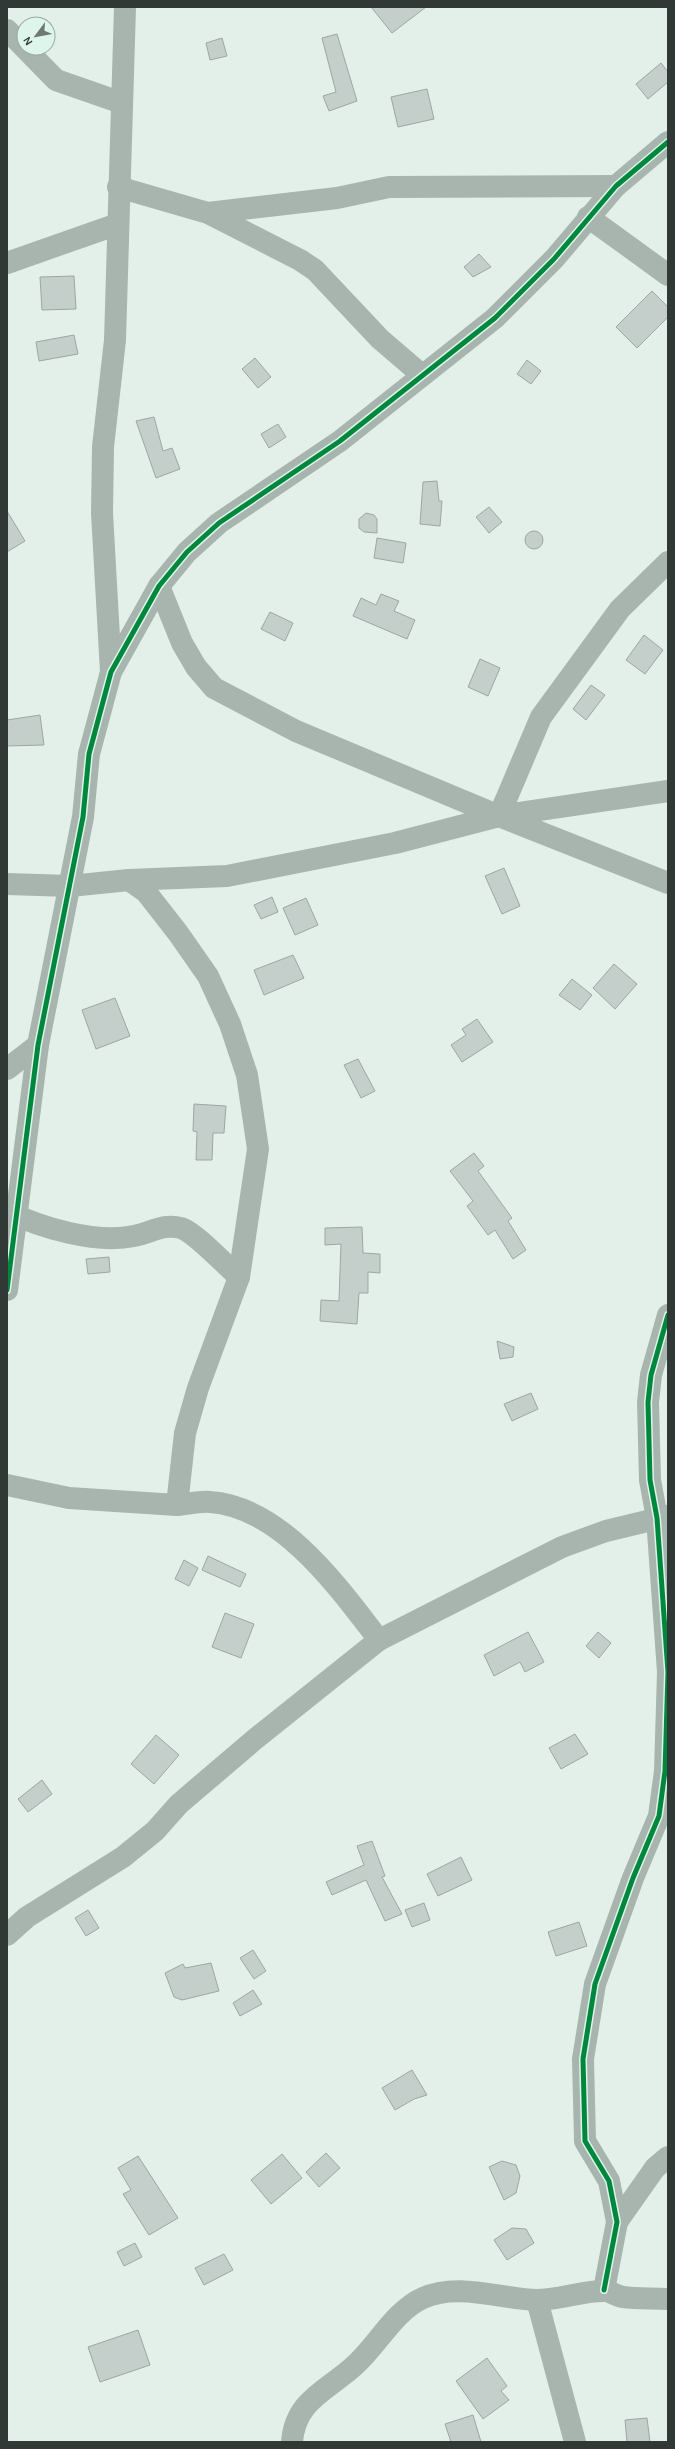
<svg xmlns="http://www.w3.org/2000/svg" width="675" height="2449" font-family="Karla,sans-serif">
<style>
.building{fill:#c4ceca;stroke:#9da7a2}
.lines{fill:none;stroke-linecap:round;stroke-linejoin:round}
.minor{stroke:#a7b5ae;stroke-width:22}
.cycleway-casing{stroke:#def5eb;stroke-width:8}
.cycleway{stroke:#00873e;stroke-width:5}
</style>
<rect width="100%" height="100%" fill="#e3f0ea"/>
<g class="building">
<path d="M371,7h55l-34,26z"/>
<path d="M337,34l20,67 -28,10 -6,-15 13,-4 -14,-54z"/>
<path d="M222,38l5,18 -17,4 -4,-17z"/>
<path d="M661,63l7,9v10l-20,17 -12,-15z"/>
<path d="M427,89l7,30 -36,8 -7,-30z"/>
<path d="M479,254l12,13 -18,10 -9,-10z"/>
<path d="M74,276l2,33 -34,1 -2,-33z"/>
<path d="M652,291l16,16v10l-31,31 -21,-21z"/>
<path d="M74,335l4,19 -39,7 -3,-19z"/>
<path d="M255,358l16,19 -13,11 -16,-19z"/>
<path d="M527,360l14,11 -10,13 -14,-10z"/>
<path d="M154,417l9,34 9,-3 8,21 -24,9 -20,-57z"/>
<path d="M278,424l8,13 -17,11 -8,-14z"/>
<path d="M437,481l2,20h3l-2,25 -20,-2 3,-42z"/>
<path d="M489,507l13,15 -13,11 -13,-16z"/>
<path d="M7,511l18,30 -18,11z"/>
<path d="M366,513l8,2 3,4v14l-13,-1 -5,-4v-9z"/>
<circle cx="534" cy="540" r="9"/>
<path d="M377,538l29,5 -3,20 -29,-5z"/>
<path d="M381,594l18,7 -5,10 21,9 -8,19 -54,-23 8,-18 15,7z"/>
<path d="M270,612l23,11 -8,18 -24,-12z"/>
<path d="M644,635l19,15 -18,24 -19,-14z"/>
<path d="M480,659l20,9 -12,28 -20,-9z"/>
<path d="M591,685l14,10 -19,25 -13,-11z"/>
<path d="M40,715l4,30 -37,1v-26z"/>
<path d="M504,868l16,38 -18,8 -17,-38z"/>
<path d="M272,897l6,15 -17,7 -7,-14z"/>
<path d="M306,898l12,27 -23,10 -12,-27z"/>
<path d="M293,955l11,23 -40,17 -10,-25z"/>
<path d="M614,964l23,20 -22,25 -22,-21z"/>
<path d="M572,979l20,16 -12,15 -21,-15z"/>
<path d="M115,998l15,38 -34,13 -14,-39z"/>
<path d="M477,1019l16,23 -31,20 -11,-17 15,-10 -4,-6z"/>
<path d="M358,1059l17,32 -14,7 -17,-33z"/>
<path d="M194,1104l32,2 -2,27h-11l-1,27h-16l1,-28 -4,-1z"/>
<path d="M474,1153l10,13 -6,5 34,47 -4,3 18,29 -13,9 -18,-29 -7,5 -21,-29 6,-5 -23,-30z"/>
<path d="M362,1227l1,26 17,1v19l-12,-1v21h-9l-2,31 -37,-3 1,-21 18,1 2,-57 -16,1v-17z"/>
<path d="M109,1257l1,15 -22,2 -2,-15z"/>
<path d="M497,1341l17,6 -1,10 -13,2z"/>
<path d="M531,1393l7,16 -26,12 -8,-17z"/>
<path d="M208,1556l38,18 -6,13 -38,-17z"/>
<path d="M184,1560l14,8 -9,18 -14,-7z"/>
<path d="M225,1613l29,11 -13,34 -29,-11z"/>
<path d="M528,1632l16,30 -19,10 -5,-10 -26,14 -10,-21z"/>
<path d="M598,1632l13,11 -12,15 -13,-12z"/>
<path d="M575,1734l13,20 -27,15 -12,-21z"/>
<path d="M156,1735l23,20 -25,29 -23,-20z"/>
<path d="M42,1780l10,14 -24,18 -10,-13z"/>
<path d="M372,1841l13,35 -3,1 20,37 -17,7 -19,-41 -34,15 -6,-13 38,-17 -7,-19z"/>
<path d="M461,1857l11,23 -34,16 -11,-22z"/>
<path d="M424,1903l6,17 -18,7 -7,-17z"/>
<path d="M88,1910l11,18 -13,8 -11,-18z"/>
<path d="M579,1922l8,24 -31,10 -8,-24z"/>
<path d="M253,1950l13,21 -12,8 -14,-21z"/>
<path d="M211,1963l8,28 -37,9 -8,-3 -9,-24 18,-9 2,4z"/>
<path d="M253,1990l9,14 -22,12 -7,-13z"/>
<path d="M412,2070l15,25 -13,4 -19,11 -13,-22z"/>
<path d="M326,2153l14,15 -21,19 -13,-15z"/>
<path d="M282,2154l20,24 -31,26 -20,-24z"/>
<path d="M138,2156l40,62 -29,17 -26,-41 8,-4 -13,-22z"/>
<path d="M502,2161l14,4 4,11 -4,17 -12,7 -15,-33z"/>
<path d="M512,2228l14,1 8,14 -27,17 -13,-20z"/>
<path d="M135,2243l7,14 -18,9 -7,-14z"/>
<path d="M224,2254l9,16 -29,15 -9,-17z"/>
<path d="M138,2330l12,35 -50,17 -12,-35z"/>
<path d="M487,2358l20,28 -6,5 8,9 -26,19 -27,-38z"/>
<path d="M473,2415l8,27h-30l-6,-18z"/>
<path d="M647,2418l3,24h-23l-2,-22z"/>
</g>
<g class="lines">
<g class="minor">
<path d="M7,30l49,50 66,23"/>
<path d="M118,187l90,26 92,47 15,10 65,69 42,36"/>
<path d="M208,213l129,-15 52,-11 227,-1"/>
<path d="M588,217l80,58"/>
<path d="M7,263l111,-39"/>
<path d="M159,586l23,57 14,24 18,21 82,43 203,85 169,67"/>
<path d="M111,672l-9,-159 1,-66 12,-107 10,-333"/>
<path d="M499,816l42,-99 79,-108 48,-47"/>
<path d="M129,880l17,12 32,41 30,43 22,48 17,51 11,74 -19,128 -41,111 -13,45 -8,72c11,-1 23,-4 33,-3 72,5 129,86 169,138"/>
<path d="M7,884l63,2 59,-6 98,-4 168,-33 104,-27 169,-25"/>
<path d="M7,1069l31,-24"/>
<path d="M7,1211c34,17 89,33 127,25 17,-3 29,-13 47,-8 15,5 44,37 58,49"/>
<path d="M7,1290l31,-245 45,-228 6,-63 22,-82 48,-86 28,-34 32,-29 121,-82 155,-123 59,-59 62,-73 52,-44"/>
<path d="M7,1485l62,13 108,7"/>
<path d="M7,1935l20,-18 96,-60 32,-26 24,-27 75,-64 125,-100 183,-93 44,-16 62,-15"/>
<path d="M617,2222l38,-54 13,-11"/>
<path d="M604,2290l13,-68 -8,-41 -24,-40 -2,-82 12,-75 38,-106 26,-62 6,-45 3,-99 -11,-154 -7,-38 -2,-78 3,-27 17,-60"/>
<path d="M537,2300l38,142"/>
<path d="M292,2442c3,-42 36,-52 62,-76 23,-20 40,-55 69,-68 35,-16 77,1 114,2 22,0 44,-9 66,-9 6,-1 13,5 20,6 14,2 30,1 45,2"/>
</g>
<defs>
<g id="cycleway">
<path d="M7,1290l31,-245 45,-228 6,-63 22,-82 48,-86 28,-34 32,-29 121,-82 155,-123 59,-59 62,-73 52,-44"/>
<path d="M604,2290l13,-68 -8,-41 -24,-40 -2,-82 12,-75 38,-106 26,-62 6,-45 3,-99 -11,-154 -7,-38 -2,-78 3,-27 17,-60"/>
</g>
</defs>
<use href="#cycleway" class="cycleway-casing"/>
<use href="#cycleway" class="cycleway"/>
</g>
<rect width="675" height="2449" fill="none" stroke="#303935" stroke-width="16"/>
<g transform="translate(36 36) rotate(238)"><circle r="19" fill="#def5eb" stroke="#98aaa2"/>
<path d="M0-3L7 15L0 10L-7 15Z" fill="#6f7974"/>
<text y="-6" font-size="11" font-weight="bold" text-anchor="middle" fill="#303935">N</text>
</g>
</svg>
